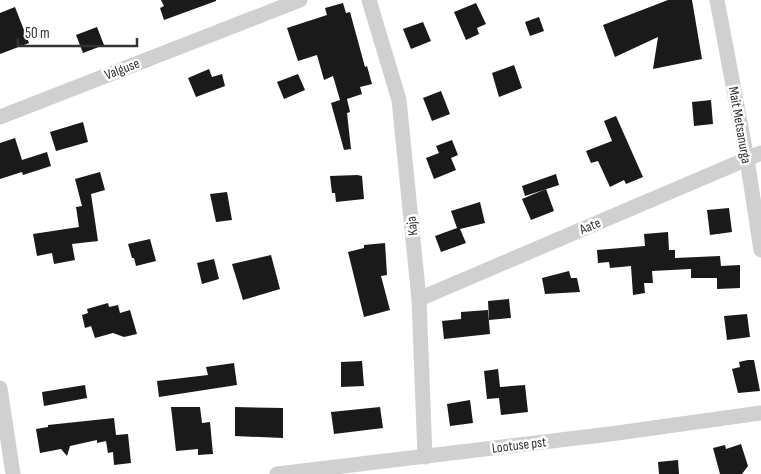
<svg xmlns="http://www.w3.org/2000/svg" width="761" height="474" font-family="'Sofia Sans Condensed',sans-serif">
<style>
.building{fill:#1a1a1a}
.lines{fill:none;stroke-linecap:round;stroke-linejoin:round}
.street{stroke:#d0d0d0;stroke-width:15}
.labels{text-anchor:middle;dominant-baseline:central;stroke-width:5;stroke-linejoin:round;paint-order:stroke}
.street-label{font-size:14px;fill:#333;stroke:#fff}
</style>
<rect width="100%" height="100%" fill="#fff"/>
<g class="building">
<path d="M161,0h55v1l-52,19 -4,-12 4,-2z"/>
<path d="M668,0h24l10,59 -49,10 5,-32 -43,20 -12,-32z"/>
<path d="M343,3l3,10 4,-1 15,55 2,-1 5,18 -12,3 2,7 -15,5 3,13 -3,1 4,36 -7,1 -13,-47 9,-3 -7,-24 -9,4 -7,-25 -19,6 -11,-33 40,-13 -2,-7z"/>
<path d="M476,3l10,21 -9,4 2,6 -13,6 -12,-28z"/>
<path d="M15,7l14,36 -29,11v-41z"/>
<path d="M539,17l5,14 -14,5 -5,-14z"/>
<path d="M423,22l8,19 -20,8 -8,-20z"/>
<path d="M97,27l7,18 -21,8 -7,-18z"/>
<path d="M514,65l8,23 -23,9 -7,-24z"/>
<path d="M209,69l3,8 10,-3 3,12 -29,11 -8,-19z"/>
<path d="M298,74l7,16 -21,9 -7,-17z"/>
<path d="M441,91l9,23 -18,7 -9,-23z"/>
<path d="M711,100l2,24 -19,2 -2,-24z"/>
<path d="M616,116l27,61 -17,7 -2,-4 -14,7 -12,-26 -7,2 -5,-12 26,-10 -8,-20z"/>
<path d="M83,122l5,20 -32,9 -6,-19z"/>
<path d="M15,138l7,22 25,-8 4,14 -28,9 -1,-3 -22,7v-36z"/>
<path d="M452,140l6,15 -7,3 5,12 -22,9 -8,-21 13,-5 -3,-7z"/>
<path d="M100,172l5,18 -14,4 7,47 -26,3 3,16 -21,4 -2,-11 -15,3 -4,-22 46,-7 -3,-20 6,-1 -7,-27z"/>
<path d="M556,174l3,11 -34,11 -3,-10z"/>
<path d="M357,175l5,1 2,23 -28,3 -1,-9h-3l-2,-17z"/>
<path d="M546,189l8,22 -23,9 -9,-21z"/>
<path d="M227,192l5,28 -16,2 -6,-28z"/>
<path d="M480,202l5,21 -25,6 6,14 -25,9 -6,-16 22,-8 -6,-17z"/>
<path d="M729,208l3,24 -22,3 -3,-25z"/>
<path d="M668,232l1,18h6v8l45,-2 1,10 19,-1v23l-23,1v-11h-26v-9l-39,2 1,12h-9l1,10 -12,2 -2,-29 -21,2 -1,-6 -11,1 -1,-13 48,-4 -1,-12z"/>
<path d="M150,239l6,22 -20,5 -2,-8h-2l-4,-14z"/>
<path d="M385,243l2,32 -6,1 9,34 -26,7 -16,-65 16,-4v-3z"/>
<path d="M271,255l9,34 -37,11 -11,-36z"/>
<path d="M214,259l5,20 -17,5 -5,-21z"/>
<path d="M569,271l2,7h6l3,14 -35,2 -3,-16z"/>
<path d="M509,299l2,19 -22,2 -1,-19z"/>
<path d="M108,303l1,4 9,-2 2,8 10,-3 7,24 -13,3 -11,-4 -18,5 -4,-12 -6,2 -3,-13 6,-2 -1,-4z"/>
<path d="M488,310l2,24 -46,5 -2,-18 19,-2v-7z"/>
<path d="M747,314l3,23 -23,3 -3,-24z"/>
<path d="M748,360h6l6,31 -22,2 -6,-24 8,-2 -1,-5z"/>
<path d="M362,361l2,25 -23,1v-25z"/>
<path d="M234,363l3,22 -78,12 -2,-16 51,-6 -2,-8z"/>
<path d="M498,369l2,18 25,-2 3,27 -27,3 -2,-17 -12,1 -3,-28z"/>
<path d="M85,385l2,13 -43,8 -2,-14z"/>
<path d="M470,400l3,23 -23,3 -3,-22z"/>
<path d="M171,407h29l2,16 8,-1 3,32 -15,1v-6l-22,2z"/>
<path d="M235,407l48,1v30l-48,-2z"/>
<path d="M380,407l3,21 -49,6 -3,-22z"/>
<path d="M114,418l2,17 12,-1 3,29 -17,2 -1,-13 -5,1 -2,-12 -9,2v-3l-27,6 -3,10 -6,-7 -21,4 -4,-24 12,-2v-2z"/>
<path d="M741,444l7,22 -6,8h-22l-7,-26 12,-3 1,4z"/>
<path d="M678,460l1,14h-20l-1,-12z"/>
</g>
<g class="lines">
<g class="street">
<path d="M369,0l30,100 20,199 6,158"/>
<path d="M717,0l30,159 14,91"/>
<path d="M0,117l300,-117"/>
<path d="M419,299l342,-146"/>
<path d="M0,388l13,86"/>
<path d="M277,474l333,-40 151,-21"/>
</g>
</g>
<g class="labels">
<g class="street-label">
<text transform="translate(122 69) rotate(-21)">Valguse</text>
<text transform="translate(740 125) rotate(80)">Mait Metsanurga</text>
<text transform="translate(412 226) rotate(-96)">Kaja</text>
<text transform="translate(590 226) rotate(-23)">Aate</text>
<text transform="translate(519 445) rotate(-7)">Lootuse pst</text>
</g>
</g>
<path d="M18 38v8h119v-8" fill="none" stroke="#333333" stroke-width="2.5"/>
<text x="25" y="38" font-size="15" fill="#333333" stroke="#ffffff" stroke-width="4" paint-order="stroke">50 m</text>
</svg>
